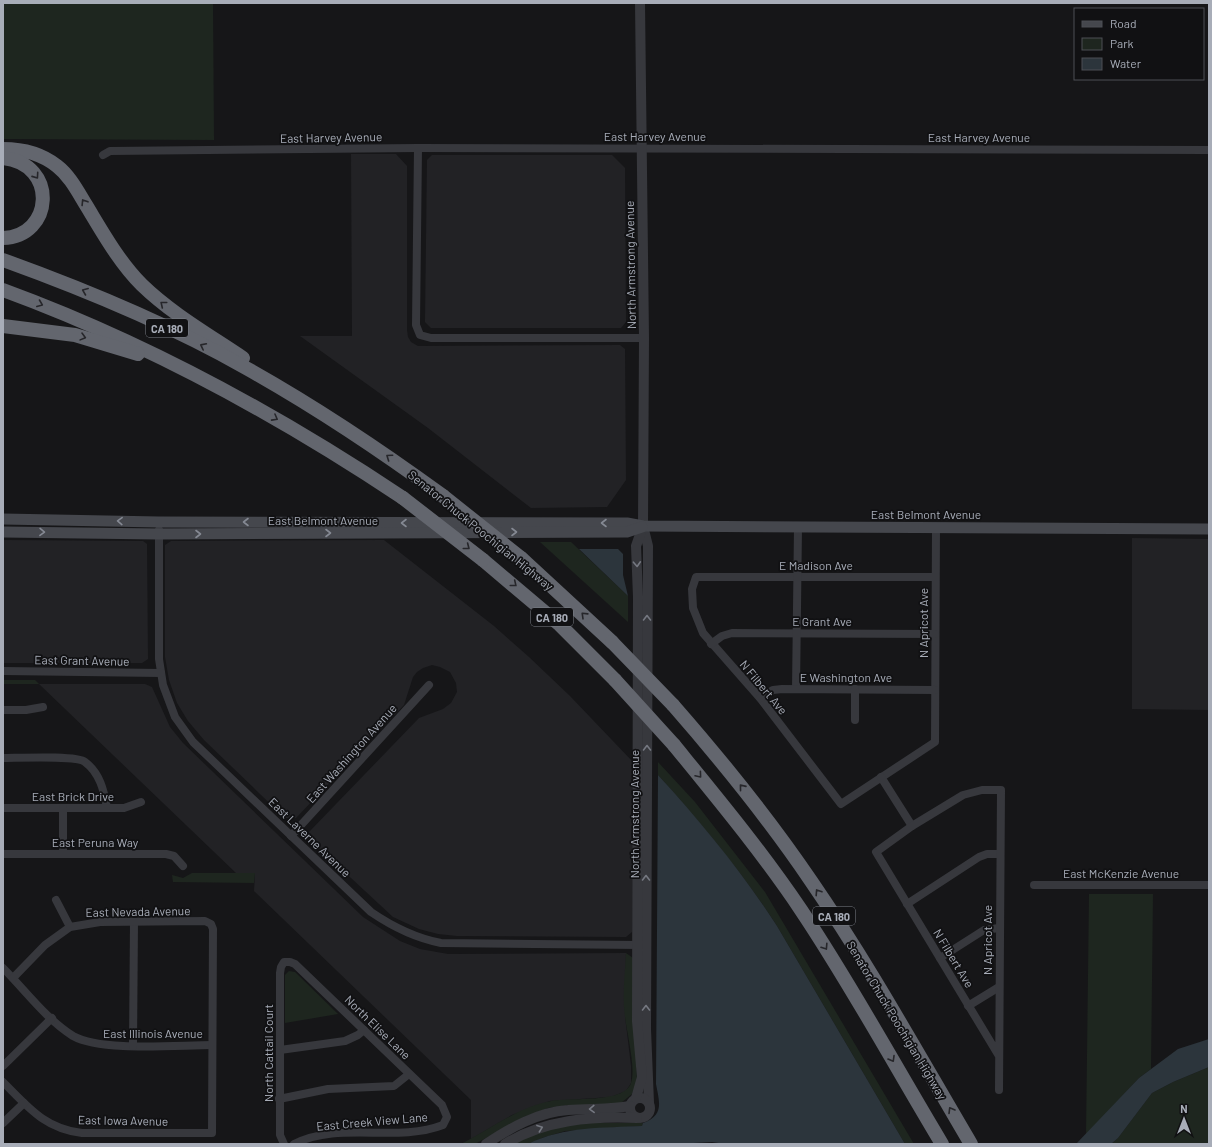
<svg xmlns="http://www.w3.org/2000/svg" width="1212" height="1147" font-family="Barlow,sans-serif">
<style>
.built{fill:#222225}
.green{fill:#1e261f}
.water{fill:#2c353c}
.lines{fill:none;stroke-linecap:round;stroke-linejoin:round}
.minor{stroke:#37383d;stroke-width:8}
.tertiary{stroke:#37383d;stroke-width:10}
.secondary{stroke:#45474d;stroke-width:11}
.motorway{stroke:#63666e;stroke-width:14}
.motorway-bridge{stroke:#63666e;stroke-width:14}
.oneway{stroke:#26262a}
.oneway2{stroke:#858993}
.oneway3{stroke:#757881}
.labels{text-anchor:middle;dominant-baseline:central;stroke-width:3.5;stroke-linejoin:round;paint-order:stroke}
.shield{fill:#111113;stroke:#7b7e86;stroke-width:1}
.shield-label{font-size:11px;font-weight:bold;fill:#a8adb8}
.street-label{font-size:12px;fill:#a8adb8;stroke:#111113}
</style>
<rect width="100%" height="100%" fill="#161618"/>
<g class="built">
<path d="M351,154h45l11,12v164l1,7 3,5 7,4 202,-1 5,4 1,131 -19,27 -76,1 -103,-80 -128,-92h52z"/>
<path d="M432,155h180l13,13 1,154 -5,6h-190l-6,-6 2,-162z"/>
<path d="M1132,538l77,1v171l-77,-1z"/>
<path d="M3,540l140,1 4,3 1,115 -6,4h-139z"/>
<path d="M384,540l110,86 35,31 41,39 63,66 -1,170 -6,5 -169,-1 -19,-2 -19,-5 -26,-12 -84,-78v-7l110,-114 24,-9 8,-6 6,-11 -1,-9 -6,-11 -10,-5 -8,-2 -9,3 -6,4 -4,5 -9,28 -108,113h-11l-81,-78 -16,-19 -11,-18 -8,-23 -4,-23v-112l6,-4z"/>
<path d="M39,684h106l7,3 18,40 13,16 180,174 37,24 20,8 28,5 178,-1 -1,63 6,50v17l-5,8 -15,6 -61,4 -38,14 -41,24v-39l-217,-209 1,-18h-19z"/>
</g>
<g class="green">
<path d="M3,3h210l1,137 -211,-1z"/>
<path d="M540,542h31l57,54v26z"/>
<path d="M3,680h32l4,4h-36z"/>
<path d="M658,762l37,40 70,90 149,252h-9l-128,-218c-35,-54 -76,-103 -119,-151z"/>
<path d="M192,873h63l-1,10 -81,-1 -1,-7 11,3z"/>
<path d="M1089,894h64l-2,175 -12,9 -53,57z"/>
<path d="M626,953l7,5 4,124 -5,12 -11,9 -43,3 -9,-1 -21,3 -24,9 -49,27h-14c30,-15 57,-37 90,-43 18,-4 73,3 80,-18 5,-15 -4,-49 -6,-66 -3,-21 0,-43 1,-64z"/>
<path d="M289,971l6,1 43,42 -53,9v-48z"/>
<path d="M1209,1067v77h-98l7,-6 34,-45 21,-11z"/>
<path d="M579,1123h64l-1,3 -77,5 -20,6 -17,7h-15l25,-12z"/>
</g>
<g class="water">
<path d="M579,549h39l5,5v21l5,21z"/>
<path d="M658,775c44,48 84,97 119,151l128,218h-180l-13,-2 -36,2h-148c36,-18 76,-16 114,-18l1,-3c22,-8 16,-22 13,-39z"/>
<path d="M1209,1039v28l-36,15 -21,11 -34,45 -7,6h-35l63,-66 39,-29z"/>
</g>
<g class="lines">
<g class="minor">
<path d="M418,148l-2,177 4,10 11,3h213"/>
<path d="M103,155l7,-4 308,-3 791,2"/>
<path d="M159,530v129l4,26 12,32 18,25 178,170c22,15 44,26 70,31l200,2"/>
<path d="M935,577h-239l-4,12 1,19 10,25 57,65 81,106 94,-62 1,-215"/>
<path d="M711,644l11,-8 10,-3 203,1"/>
<path d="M3,671l158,2"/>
<path d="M796,689l2,-162"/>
<path d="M760,698l13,-8 9,-1 153,1"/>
<path d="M3,710h23l17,-3"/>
<path d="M855,720v-31"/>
<path d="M3,758c14,0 74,-3 82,4 15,11 19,29 22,46"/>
<path d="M881,777l31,49"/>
<path d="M3,808h121l17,-6"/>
<path d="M63,808v46"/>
<path d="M291,836l138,-151"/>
<path d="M3,854h163l8,2 9,10"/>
<path d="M1034,885h175"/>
<path d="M56,900l14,27"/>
<path d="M907,904l72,-47 8,-3h13"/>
<path d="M940,958l44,-28 15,-2"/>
<path d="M3,968c22,22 43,51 70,68 28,16 104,9 139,9"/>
<path d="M968,1006l31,-19"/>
<path d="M133,1046l1,-124"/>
<path d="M280,1050l65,-9 13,-6 6,-5"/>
<path d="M999,1056l-123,-204 36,-26 51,-31 19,-5h19l-2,300"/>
<path d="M3,1066l49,-48"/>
<path d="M3,1082c25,25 42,47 79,51h130l1,-204 -2,-5 -6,-3 -105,1 -30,5 -25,18 -32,33"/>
<path d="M279,1099l49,-10 66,-3 15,-12"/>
<path d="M3,1123l21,-20"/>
<path d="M284,1144l-4,-9v-162l1,-6 3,-5h6l5,2 147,141 5,12 -4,8c-47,18 -104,-4 -149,19"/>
</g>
<g class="tertiary">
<path d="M640,3l4,335 -1,188 5,20 -2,483 3,74"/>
<circle cx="640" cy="1108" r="10"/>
<path d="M636,1098l6,-21 -5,-56 1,-424 -2,-51 7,-20"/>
<path d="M486,1144c24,-16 52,-32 82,-34 21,-2 42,0 62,-4"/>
<path d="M505,1144c39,-24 86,-28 132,-26"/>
</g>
<g class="secondary">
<path d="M3,519l156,3 468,1 16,3 566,3"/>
<path d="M3,532l156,2 468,-2 15,-5"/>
</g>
<g class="motorway">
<path d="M3,149c19,0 39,5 54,17 13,10 21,26 29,39 17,28 33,57 56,80 30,29 67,50 101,73"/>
<path d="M3,158c56,6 50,79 0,80"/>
<path d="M3,260c83,30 166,64 243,108 68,38 134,82 197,128"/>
<path d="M3,290c142,52 274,124 400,208"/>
<path d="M3,326l72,9 63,19"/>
<path d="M521,558l91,84"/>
<path d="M483,560l77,65 55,55"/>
<path d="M673,705c49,56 96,114 138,176 58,84 108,175 160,263"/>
<path d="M674,745c44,54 88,107 127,165 51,76 94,156 141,234"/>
</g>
<g class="motorway-bridge">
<path d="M443,496l78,62"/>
<path d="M403,498l80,62"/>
<path d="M612,642l61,63"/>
<path d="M615,680l59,65"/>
</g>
</g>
<defs><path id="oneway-chevron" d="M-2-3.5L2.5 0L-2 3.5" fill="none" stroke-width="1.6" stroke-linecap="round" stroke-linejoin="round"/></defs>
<g class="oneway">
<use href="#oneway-chevron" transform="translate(36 176) rotate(55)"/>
<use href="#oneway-chevron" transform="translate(84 202) rotate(-122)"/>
<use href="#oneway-chevron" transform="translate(85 291) rotate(-158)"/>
<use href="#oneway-chevron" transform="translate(40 304) rotate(22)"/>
<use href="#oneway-chevron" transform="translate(163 304) rotate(-141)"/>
<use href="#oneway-chevron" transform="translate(83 337) rotate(15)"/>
<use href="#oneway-chevron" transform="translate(203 346) rotate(-153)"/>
<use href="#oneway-chevron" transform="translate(275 418) rotate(29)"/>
<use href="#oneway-chevron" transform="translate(389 457) rotate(-145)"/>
<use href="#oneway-chevron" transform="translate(467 547) rotate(38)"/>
<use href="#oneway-chevron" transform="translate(514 584) rotate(39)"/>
<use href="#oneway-chevron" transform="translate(584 615) rotate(-136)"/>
<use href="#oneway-chevron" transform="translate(699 775) rotate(50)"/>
<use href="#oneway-chevron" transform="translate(742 787) rotate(-129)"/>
<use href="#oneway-chevron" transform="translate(818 892) rotate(-123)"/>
<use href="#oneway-chevron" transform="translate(825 947) rotate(57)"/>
<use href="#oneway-chevron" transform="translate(892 1059) rotate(60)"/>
<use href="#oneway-chevron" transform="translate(951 1110) rotate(-121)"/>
</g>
<g class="oneway2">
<use href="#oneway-chevron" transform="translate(120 521) rotate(-178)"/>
<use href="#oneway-chevron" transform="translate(246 522) rotate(-180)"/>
<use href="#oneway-chevron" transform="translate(404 523) rotate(-180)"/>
<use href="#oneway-chevron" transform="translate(604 523) rotate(180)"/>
<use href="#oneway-chevron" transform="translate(42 532) rotate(1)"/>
<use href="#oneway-chevron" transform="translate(514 532)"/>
<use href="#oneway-chevron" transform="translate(328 533)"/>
<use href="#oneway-chevron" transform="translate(198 534)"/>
</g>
<g class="oneway3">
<use href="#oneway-chevron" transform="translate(637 564) rotate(87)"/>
<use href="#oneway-chevron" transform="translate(647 618) rotate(-90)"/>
<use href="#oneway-chevron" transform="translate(647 748) rotate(-90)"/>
<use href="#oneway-chevron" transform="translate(646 878) rotate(-90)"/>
<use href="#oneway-chevron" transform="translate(646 1008) rotate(-90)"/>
<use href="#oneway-chevron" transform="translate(592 1109) rotate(178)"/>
<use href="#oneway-chevron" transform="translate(540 1128) rotate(-20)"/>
</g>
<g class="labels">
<g class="shield">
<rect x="146" y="319" width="42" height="18" rx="3"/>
<rect x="531" y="608" width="42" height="18" rx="3"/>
<rect x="813" y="907" width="42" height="18" rx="3"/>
</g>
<g class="shield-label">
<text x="167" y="328">CA 180</text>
<text x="552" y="617">CA 180</text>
<text x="834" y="916">CA 180</text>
</g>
<g class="street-label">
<text x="655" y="136">East Harvey Avenue</text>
<text transform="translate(331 137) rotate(-1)">East Harvey Avenue</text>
<text x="979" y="137">East Harvey Avenue</text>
<text transform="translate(630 265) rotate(-91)">North Armstrong Avenue</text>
<text x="926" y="514">East Belmont Avenue</text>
<text x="323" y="520">East Belmont Avenue</text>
<text transform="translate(481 530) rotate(39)">Senator Chuck Poochigian Highway</text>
<text x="816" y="565">E Madison Ave</text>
<text x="822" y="621">E Grant Ave</text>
<text transform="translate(923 623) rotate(-90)">N Apricot Ave</text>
<text transform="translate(82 660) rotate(1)">East Grant Avenue</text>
<text x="846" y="677">E Washington Ave</text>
<text transform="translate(764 687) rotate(50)">N Filbert Ave</text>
<text transform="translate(351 753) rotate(-48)">East Washington Avenue</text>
<text x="73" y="796">East Brick Drive</text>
<text transform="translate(634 814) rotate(-90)">North Armstrong Avenue</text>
<text transform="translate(310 837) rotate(44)">East Laverne Avenue</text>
<text x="95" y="842">East Peruna Way</text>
<text x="1121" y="873">East McKenzie Avenue</text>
<text transform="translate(138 911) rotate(-1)">East Nevada Avenue</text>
<text transform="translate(987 940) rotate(-90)">N Apricot Ave</text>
<text transform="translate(954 958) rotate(59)">N Filbert Ave</text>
<text transform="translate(897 1020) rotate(59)">Senator Chuck Poochigian Highway</text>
<text transform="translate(378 1027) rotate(44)">North Elise Lane</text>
<text x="153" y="1033">East Illinois Avenue</text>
<text transform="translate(268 1053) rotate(-90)">North Cattail Court</text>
<text transform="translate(123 1120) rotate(1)">East Iowa Avenue</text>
<text transform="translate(372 1121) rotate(-5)">East Creek View Lane</text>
</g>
</g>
<rect width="1212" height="1147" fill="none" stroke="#a8adb8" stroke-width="8"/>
<rect x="1074" y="8" width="130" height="72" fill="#111113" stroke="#4d4f55"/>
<rect x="1082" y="21" width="20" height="6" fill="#45474d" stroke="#4d4f55"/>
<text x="1110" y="28" font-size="12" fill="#a8adb8">Road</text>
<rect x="1082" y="38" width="20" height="12" fill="#1e261f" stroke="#4d4f55"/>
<text x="1110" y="48" font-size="12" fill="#a8adb8">Park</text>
<rect x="1082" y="58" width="20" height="12" fill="#2c353c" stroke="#4d4f55"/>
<text x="1110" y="68" font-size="12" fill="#a8adb8">Water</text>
<g transform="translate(1184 1119)" stroke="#111113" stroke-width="3" paint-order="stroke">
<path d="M0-3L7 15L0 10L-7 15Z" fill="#a8adb8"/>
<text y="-6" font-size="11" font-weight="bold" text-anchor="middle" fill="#a8adb8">N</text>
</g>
</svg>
